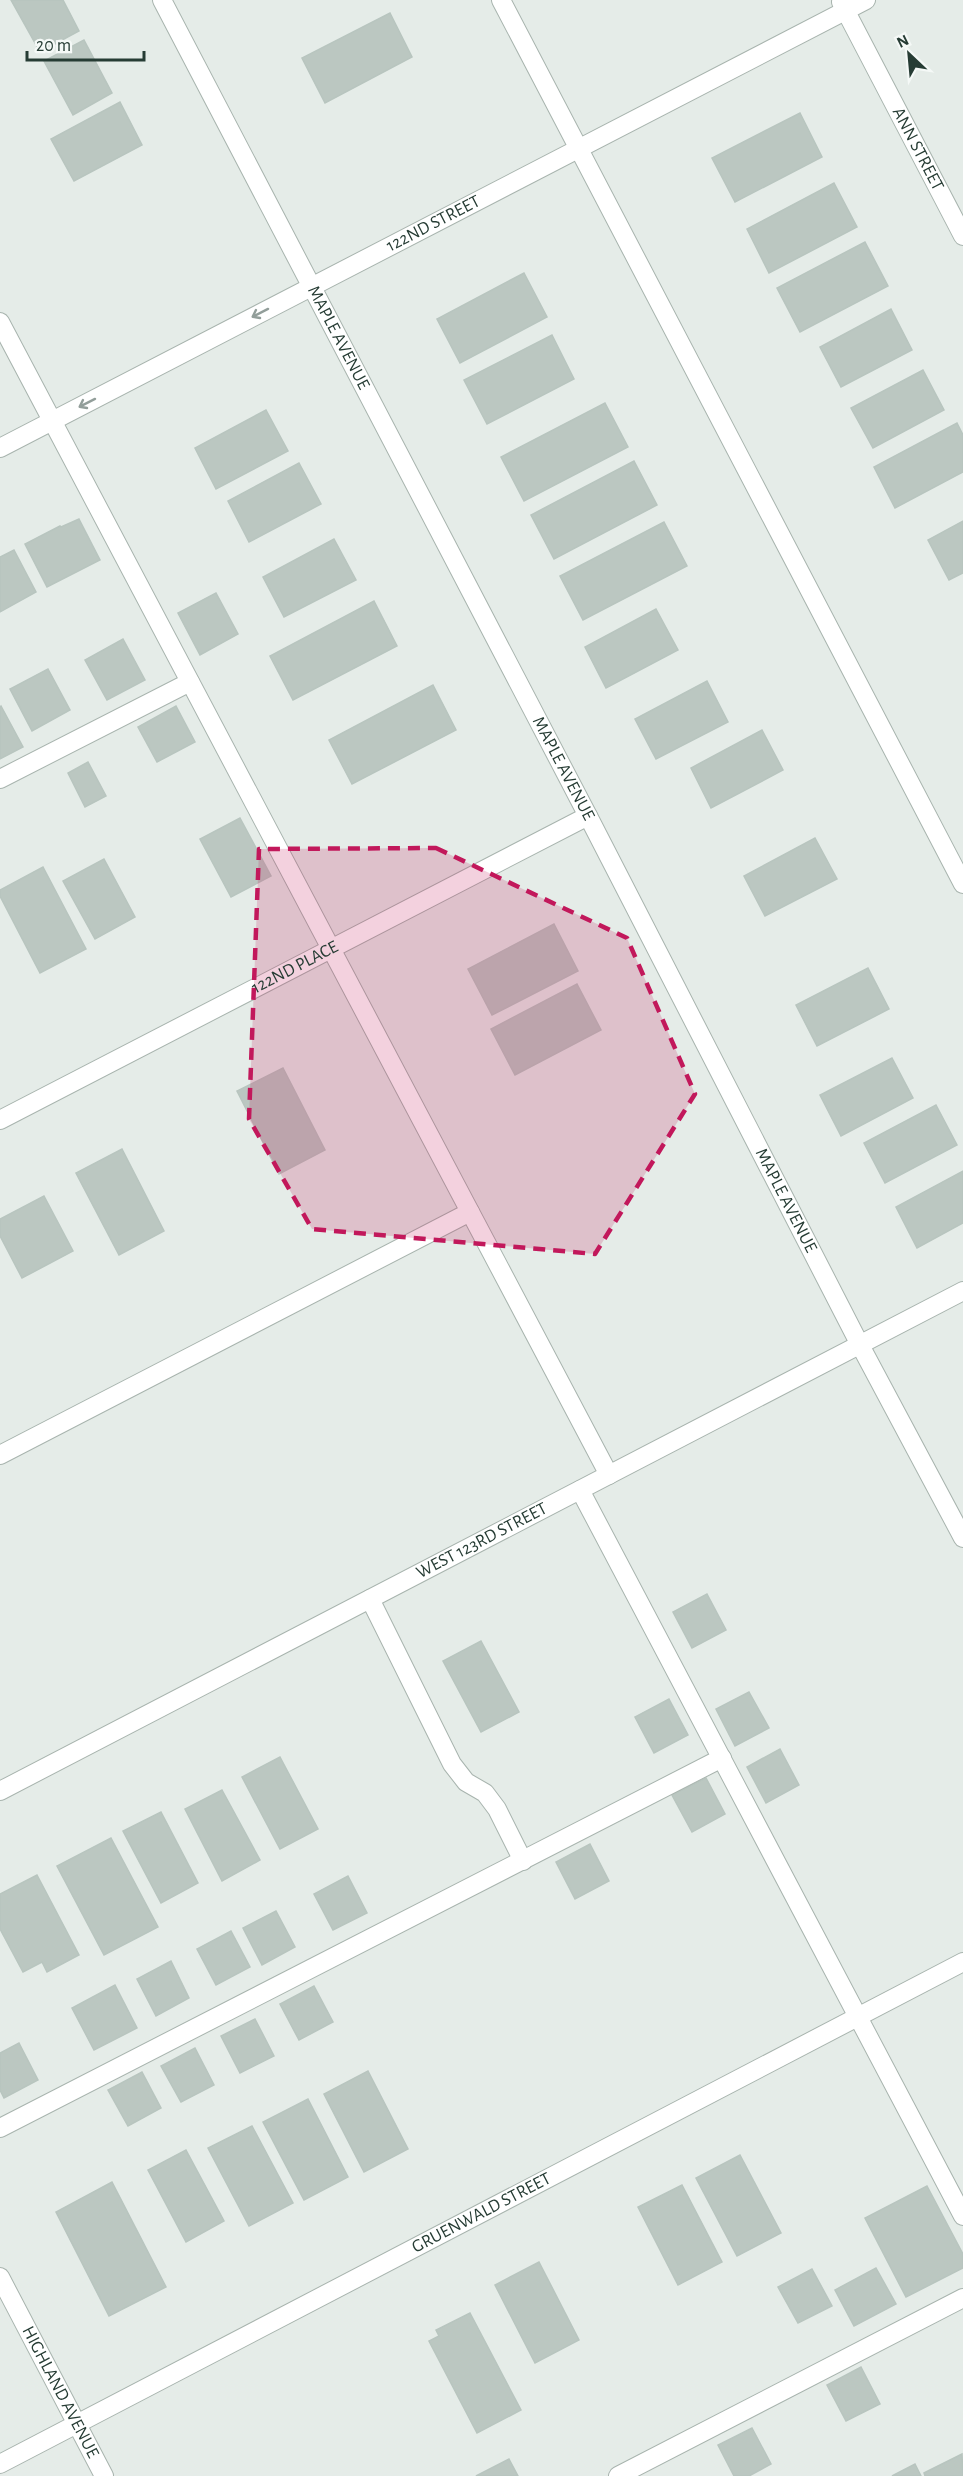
<svg xmlns="http://www.w3.org/2000/svg" width="963" height="2476" font-family="'Alegreya Sans',sans-serif">
<style>
.building{fill:#bbc7c1;stroke:#b8c5bf;stroke-width:1.5}
.lines{fill:none;stroke-linecap:round;stroke-linejoin:round}
.minor-casing{stroke:#a8b4ae;stroke-width:20}
.minor{stroke:#fff;stroke-width:18}
.oneway{stroke:#929e9a}
.marked{fill:#c2185b;fill-opacity:0.2;stroke:#c2185b;stroke-width:4.5;stroke-dasharray:12 8;stroke-linejoin:round}
.labels{text-anchor:middle;dominant-baseline:central;stroke-width:5;stroke-linejoin:round;paint-order:stroke}
.street-label{font-size:18px;fill:#263c34;stroke:#f5f9f7}
</style>
<rect width="100%" height="100%" fill="#e5ece8"/>
<g class="building">
<path d="M11,0h52l16,31 -39,21z"/>
<path d="M390,13l22,44 -87,46 -23,-45z"/>
<path d="M84,40l28,53 -39,22 -29,-54z"/>
<path d="M120,102l22,43 -68,36 -23,-42z"/>
<path d="M800,113l22,44 -87,45 -23,-44z"/>
<path d="M834,183l23,44 -88,46 -22,-44z"/>
<path d="M865,242l23,44 -88,46 -23,-44z"/>
<path d="M524,273l23,44 -87,46 -23,-44z"/>
<path d="M891,309l21,41 -71,37 -21,-40z"/>
<path d="M552,335l22,44 -87,45 -23,-44z"/>
<path d="M923,370l21,40 -71,38 -22,-40z"/>
<path d="M605,403l23,44 -104,54 -23,-44z"/>
<path d="M266,410l22,41 -72,38 -21,-41z"/>
<path d="M957,423l6,12v37l-68,36 -21,-41z"/>
<path d="M634,461l23,44 -103,54 -23,-44z"/>
<path d="M299,463l22,41 -72,38 -21,-41z"/>
<path d="M79,519l21,41 -53,27 -22,-43 35,-18 1,1z"/>
<path d="M963,521v52l-14,7 -21,-40z"/>
<path d="M664,522l23,44 -104,54 -23,-44z"/>
<path d="M334,539l22,41 -72,37 -21,-40z"/>
<path d="M14,550l22,42 -36,20v-55z"/>
<path d="M216,593l22,41 -38,21 -22,-42z"/>
<path d="M374,601l23,45 -104,54 -23,-44z"/>
<path d="M656,609l22,41 -72,38 -21,-41z"/>
<path d="M123,639l22,41 -38,20 -22,-40z"/>
<path d="M48,669l22,41 -38,21 -22,-42z"/>
<path d="M707,681l21,41 -72,37 -21,-40z"/>
<path d="M433,685l23,45 -104,54 -23,-44z"/>
<path d="M1,706l22,41 -23,12v-52z"/>
<path d="M176,706l19,36 -38,20 -19,-35z"/>
<path d="M762,730l21,40 -72,38 -20,-40z"/>
<path d="M88,762l18,34 -21,11 -17,-34z"/>
<path d="M240,818l31,58 -40,21 -31,-58z"/>
<path d="M815,838l22,41 -72,37 -21,-40z"/>
<path d="M104,859l31,58 -40,22 -32,-58z"/>
<path d="M43,867l43,82 -46,24 -40,-77v-6z"/>
<path d="M554,924l24,47 -86,44 -24,-46z"/>
<path d="M868,968l21,41 -72,37 -21,-41z"/>
<path d="M577,984l24,46 -86,45 -24,-46z"/>
<path d="M892,1058l21,40 -72,38 -21,-41z"/>
<path d="M283,1068l42,82 -46,24 -42,-83z"/>
<path d="M936,1105l21,40 -72,38 -21,-40z"/>
<path d="M122,1149l42,82 -45,24 -43,-82z"/>
<path d="M963,1171v52l-46,25 -21,-41z"/>
<path d="M44,1196l29,55 -51,27 -22,-42v-17z"/>
<path d="M707,1594l19,36 -34,18 -19,-36z"/>
<path d="M481,1641l38,71 -38,20 -38,-71z"/>
<path d="M749,1692l20,36 -34,18 -19,-37z"/>
<path d="M669,1699l19,36 -34,18 -19,-36z"/>
<path d="M780,1749l19,36 -33,18 -19,-36z"/>
<path d="M280,1757l38,72 -38,20 -38,-72z"/>
<path d="M706,1778l19,36 -33,18 -20,-37z"/>
<path d="M222,1790l38,70 -38,21 -37,-72z"/>
<path d="M161,1812l37,71 -37,20 -38,-72z"/>
<path d="M111,1838l47,89 -54,28 -47,-89z"/>
<path d="M590,1844l19,37 -34,18 -19,-37z"/>
<path d="M37,1875l42,80 -32,17 -5,-10 -19,10 -23,-43v-35z"/>
<path d="M348,1876l19,37 -34,17 -19,-36z"/>
<path d="M276,1911l19,36 -33,18 -19,-37z"/>
<path d="M231,1931l19,36 -34,18 -19,-36z"/>
<path d="M171,1961l18,37 -33,18 -19,-37z"/>
<path d="M115,1985l22,43 -43,22 -22,-42z"/>
<path d="M314,1986l19,36 -34,18 -19,-36z"/>
<path d="M255,2019l19,37 -34,17 -19,-37z"/>
<path d="M19,2043l19,37 -34,18 -4,-8v-37z"/>
<path d="M195,2048l19,37 -33,17 -20,-36z"/>
<path d="M368,2071l40,78 -44,23 -40,-78z"/>
<path d="M142,2072l19,36 -33,18 -20,-36z"/>
<path d="M308,2099l40,78 -44,23 -41,-78z"/>
<path d="M252,2126l41,77 -44,23 -41,-78z"/>
<path d="M186,2150l38,71 -38,21 -38,-72z"/>
<path d="M740,2155l41,78 -44,23 -41,-78z"/>
<path d="M112,2182l54,105 -57,29 -53,-104z"/>
<path d="M682,2185l40,77 -44,23 -40,-78z"/>
<path d="M927,2186l36,68v14l-57,29 -41,-79z"/>
<path d="M539,2262l40,78 -44,23 -40,-78z"/>
<path d="M876,2268l20,36 -42,22 -19,-36z"/>
<path d="M812,2269l20,37 -34,17 -20,-36z"/>
<path d="M470,2313l51,97 -44,23 -48,-92 10,-5 -3,-6z"/>
<path d="M861,2367l19,37 -34,17 -19,-36z"/>
<path d="M752,2428l19,36 -22,12h-15l-16,-31z"/>
<path d="M962,2454l1,22h-38l-1,-3z"/>
<path d="M509,2459l9,17h-42z"/>
<path d="M915,2464l6,12h-29z"/>
</g>
<g class="lines">
<defs>
<g id="minor">
<path id="s1" d="M162,0l426,816 272,529 103,193"/>
<path d="M501,0l462,884"/>
<path id="s2" d="M841,2l122,234"/>
<path d="M0,322l609,1153"/>
<path id="s3" d="M0,448l866,-448"/>
<path d="M0,779l190,-97"/>
<path id="s4" d="M0,1120l588,-304"/>
<path d="M0,1455l470,-243"/>
<path d="M580,1490l383,726"/>
<path d="M370,1599l82,165 14,18 19,11 12,16 26,52"/>
<path id="s5" d="M0,1791l963,-500"/>
<path d="M0,2128l722,-370"/>
<path id="s6" d="M0,2277l104,199"/>
<path id="s7" d="M0,2464l963,-502"/>
<path d="M618,2476l345,-178"/>
</g>
</defs>
<use href="#minor" class="minor-casing"/>
<use href="#minor" class="minor"/>
</g>
<defs><path id="oneway-shaft" d="M-6 0H5M1.5-3L5.5 0L1.5 3" fill="none" stroke-width="1.6" stroke-linecap="round" stroke-linejoin="round" transform="scale(1.5)"/></defs>
<g class="oneway">
<use href="#oneway-shaft" transform="translate(260 313) rotate(153)"/>
<use href="#oneway-shaft" transform="translate(87 403) rotate(153)"/>
</g>
<path class="marked" d="M436,848l191,90 68,156 -100,160 -283,-25 -63,-110 10,-270z"/>
<g class="labels">
<g class="street-label">
<text stroke="none"><textPath href="#s2" startOffset="166">ANN STREET</textPath></text>
<text stroke="none"><textPath href="#s3" startOffset="488">122ND STREET</textPath></text>
<text stroke="none"><textPath href="#s1" startOffset="381">MAPLE AVENUE</textPath></text>
<text stroke="none"><textPath href="#s1" startOffset="867">MAPLE AVENUE</textPath></text>
<text stroke="none"><textPath href="#s4" startOffset="332">122ND PLACE</textPath></text>
<text stroke="none"><textPath href="#s1" startOffset="1353">MAPLE AVENUE</textPath></text>
<text stroke="none"><textPath href="#s5" startOffset="543">WEST 123RD STREET</textPath></text>
<text stroke="none"><textPath href="#s7" startOffset="543">GRUENWALD STREET</textPath></text>
<text stroke="none"><textPath href="#s6" startOffset="130">HIGHLAND AVENUE</textPath></text>
</g>
</g>
<g transform="translate(909 54) rotate(334)" stroke="#f5f9f7" stroke-width="4.5" paint-order="stroke">
<path d="M0-4.5L10 22L0 15L-10 22Z" fill="#263c34"/>
<text y="-9" font-size="16" font-weight="bold" text-anchor="middle" fill="#263c34">N</text>
</g>
<path d="M27 51v9h117v-9" fill="none" stroke="#263c34" stroke-width="3"/>
<text x="36" y="51" font-size="18" fill="#263c34" stroke="#f5f9f7" stroke-width="4.5" paint-order="stroke">20 m</text>
</svg>
